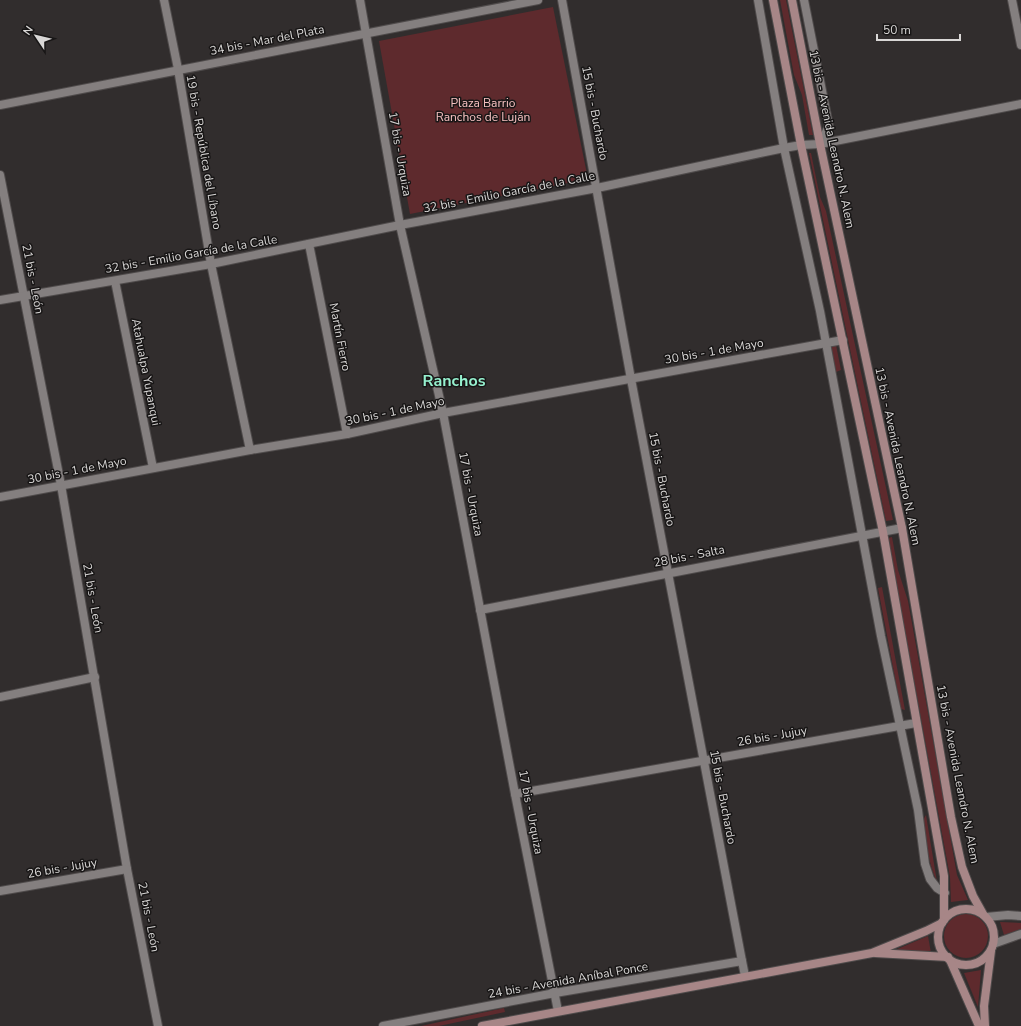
<svg xmlns="http://www.w3.org/2000/svg" width="1021" height="1026" font-family="'Nunito Sans',sans-serif">
<style>
.green{fill:#5e2a2d}
.lines{fill:none;stroke-linecap:round;stroke-linejoin:round}
.street-casing{stroke:#4f4b4b;stroke-width:10}
.secondary-casing{stroke:#4f4b4b;stroke-width:10}
.street{stroke:#847f7f;stroke-width:8}
.secondary{stroke:#a78687;stroke-width:8}
.labels{text-anchor:middle;dominant-baseline:central;stroke-width:3;stroke-linejoin:round;paint-order:stroke}
.street-label{font-size:12px;fill:#d9d7d6;stroke:#181616}
.park-label{font-size:12px;fill:#f7c1c1;stroke:#181616}
.district-label{font-size:16px;font-weight:bold;fill:#96f1cf;stroke:#181616}
</style>
<rect width="100%" height="100%" fill="#312d2d"/>
<g class="green">
<path d="M780,0h6l27,135h-4l-7,-40 -8,-20z"/>
<path d="M553,7l35,172 -178,35 -31,-173z"/>
<path d="M809,153h2l9,44 6,14 67,309 -7,1z"/>
<path d="M836,345l5,25 -5,2 -5,-26z"/>
<path d="M892,537l6,33 10,31 49,274 11,25 -17,2 -1,-25 -62,-339z"/>
<path d="M882,587l23,123 -4,-1 -23,-121z"/>
<path d="M926,815l11,67c-9,-19 -11,-41 -14,-62z"/>
<circle cx="966" cy="936" r="22"/>
<path d="M1000,922l21,1v6l-17,6z"/>
<path d="M928,936l3,17 -36,-3z"/>
<path d="M981,970l-3,37 -14,-34z"/>
<path d="M504,1008l1,4 -66,14h-18z"/>
</g>
<g class="lines">
<defs>
<g id="street">
<path d="M164,0l14,69 33,195 39,186"/>
<path d="M360,0l40,225 43,188 72,381 43,217"/>
<path d="M562,0l69,379 111,582"/>
<path d="M758,0l26,148 36,163 61,325 37,174 7,54 5,15 7,9 8,5"/>
<path d="M804,0l25,126 -9,18"/>
<path d="M1012,0l9,45"/>
<path d="M0,105l538,-105"/>
<path d="M0,175l61,310 66,384 31,157"/>
<path d="M309,244l38,190"/>
<path d="M115,281l38,187"/>
<path d="M0,300l211,-36 189,-39 197,-37 187,-40 17,-3 19,-1 201,-40"/>
<path d="M0,497l250,-47 97,-16 96,-21 400,-73"/>
<path d="M480,610l422,-82"/>
<path d="M0,697l95,-20"/>
<path d="M515,794l401,-71"/>
<path d="M0,891l127,-22"/>
<path d="M986,917l22,-2 13,1"/>
<path d="M993,944l28,-10"/>
<path d="M383,1026l172,-33 187,-32 3,15"/>
</g>
<g id="secondary">
<path d="M773,0l28,145 82,387 61,344v44"/>
<path d="M792,0l28,144 82,384 49,289 11,50 11,29 10,18"/>
<circle cx="966" cy="937" r="28"/>
<path d="M875,953l73,4"/>
<path d="M950,960l29,66"/>
<path d="M482,1026l390,-73 54,-22 16,-8"/>
<path d="M985,1026l-1,-20 7,-55"/>
</g>
</defs>
<use href="#street" class="street-casing"/>
<use href="#secondary" class="secondary-casing"/>
<use href="#street" class="street"/>
<use href="#secondary" class="secondary"/>
</g>
<g class="labels">
<g class="street-label">
<text transform="translate(267 40) rotate(-11)">34 bis - Mar del Plata</text>
<text transform="translate(595 113) rotate(79)">15 bis - Buchardo</text>
<text transform="translate(832 139) rotate(78)">13 bis - Avenida Leandro N. Alem</text>
<text transform="translate(204 152) rotate(80)">19 bis - República del Líbano</text>
<text transform="translate(400 154) rotate(80)">17 bis - Urquiza</text>
<text transform="translate(509 192) rotate(-11)">32 bis - Emilio García de la Calle</text>
<text transform="translate(191 254) rotate(-10)">32 bis - Emilio García de la Calle</text>
<text transform="translate(33 279) rotate(79)">21 bis - León</text>
<text transform="translate(340 337) rotate(79)">Martín Fierro</text>
<text transform="translate(714 351) rotate(-10)">30 bis - 1 de Mayo</text>
<text transform="translate(146 372) rotate(79)">Atahualpa Yupanqui</text>
<text transform="translate(395 411) rotate(-12)">30 bis - 1 de Mayo</text>
<text transform="translate(898 456) rotate(78)">13 bis - Avenida Leandro N. Alem</text>
<text transform="translate(77 470) rotate(-11)">30 bis - 1 de Mayo</text>
<text transform="translate(662 479) rotate(79)">15 bis - Buchardo</text>
<text transform="translate(471 494) rotate(79)">17 bis - Urquiza</text>
<text transform="translate(689 556) rotate(-11)">28 bis - Salta</text>
<text transform="translate(93 598) rotate(80)">21 bis - León</text>
<text transform="translate(772 736) rotate(-10)">26 bis - Jujuy</text>
<text transform="translate(958 774) rotate(79)">13 bis - Avenida Leandro N. Alem</text>
<text transform="translate(723 797) rotate(79)">15 bis - Buchardo</text>
<text transform="translate(531 812) rotate(79)">17 bis - Urquiza</text>
<text transform="translate(62 868) rotate(-10)">26 bis - Jujuy</text>
<text transform="translate(149 917) rotate(79)">21 bis - León</text>
<text transform="translate(568 980) rotate(-10)">24 bis - Avenida Aníbal Ponce</text>
</g>
<g class="park-label">
<text x="483" y="103">Plaza Barrio<tspan x="483" dy="14">Ranchos de Luján</tspan></text>
</g>
<g class="district-label">
<text x="454" y="381">Ranchos</text>
</g>
</g>
<g transform="translate(36 36) rotate(305)" stroke="#181616" stroke-width="3" paint-order="stroke">
<path d="M0-3L7 15L0 10L-7 15Z" fill="#d9d7d6"/>
<text y="-6" font-size="11" font-weight="bold" text-anchor="middle" fill="#d9d7d6">N</text>
</g>
<path d="M877 34v6h83v-6" fill="none" stroke="#d9d7d6" stroke-width="2"/>
<text x="883" y="34" font-size="12" fill="#d9d7d6" stroke="#181616" stroke-width="3" paint-order="stroke">50 m</text>
</svg>
